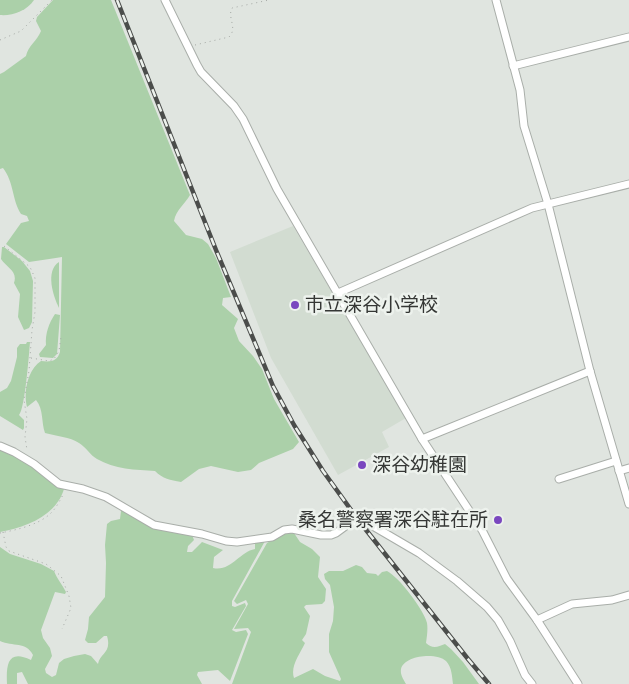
<svg xmlns="http://www.w3.org/2000/svg" width="629" height="684" font-family="Signika,'Noto Sans JP',sans-serif">
<style>
.built{fill:#d2dcd1}
.green{fill:#abd0a9}
.lines{fill:none;stroke-linecap:round;stroke-linejoin:round}
.minor-casing{stroke:#a9aea9;stroke-width:9}
.path{stroke:#a5a9a5;stroke-width:1;stroke-dasharray:1 4;stroke-linecap:butt}
.minor{stroke:#fff;stroke-width:7}
.rail-casing{stroke:#4b4d4b;stroke-width:4.5}
.rail{stroke:#edf2ed;stroke-width:2.5;stroke-dasharray:8;stroke-linecap:butt}
.poi-dot{fill:#7a47bf;stroke:#edf2ed;stroke-width:2}
.labels{text-anchor:middle;dominant-baseline:central;stroke-width:5;stroke-linejoin:round;paint-order:stroke}
.poi-label{font-size:19px;fill:#353735;stroke:#edf2ed;text-anchor:start}
</style>
<rect width="100%" height="100%" fill="#e0e5e0"/>
<path class="built" d="M293,226l113,192 -24,14 7,15 -51,28 -67,-117 -41,-106z"/>
<g class="green">
<path d="M0,0h34c-7,11 -22,16 -34,15z"/>
<path d="M53,0h58l79,195c-5,9 -14,15 -16,26l12,14 16,4 6,5 8,14 15,39 -8,1 -1,7 16,14 -4,9 5,13 14,15 9,13 12,30 25,43 -6,7 -34,14 -8,7 -13,2 -27,-6 -12,3 -18,13c-11,-2 -18,-3 -26,-11 -19,-1 -41,-2 -58,-12 -7,-4 -11,-12 -18,-16 -9,-6 -23,-7 -34,-10 -4,-11 -1,-23 -9,-33l-9,7c-4,-15 1,-38 14,-46 9,1 16,1 19,-9l2,-95c-10,2 -22,3 -33,5l-23,-18 15,-21 8,-2 -2,-5 -6,-2c-9,-14 -7,-32 -18,-46l-3,1v-95l4,-2 22,-16c2,-10 11,-15 15,-25l-5,-10 1,-4z"/>
<path d="M2,247h2l18,14 8,10 3,10 -1,41 -3,6 -5,2 -6,-13 2,-23 -6,-11c4,-12 -7,-15 -13,-24z"/>
<path d="M59,262v46c-6,-12 -14,-37 0,-46z"/>
<path d="M55,314l5,1 -3,39 -4,4 -13,-1 -1,-3 7,-9c-1,-11 3,-22 9,-31z"/>
<path d="M27,342h3c-1,12 -5,67 -11,73l5,5v8l-1,2 -23,-14v-24l7,-4 4,-7 6,-24v-9l3,-4h6z"/>
<path d="M0,448l13,5 51,36c-8,27 -38,38 -64,43z"/>
<path d="M121,511h5l14,9 52,15 2,5 -6,6 -1,6h5l10,-10 21,8 -9,7 -1,11c18,4 26,-16 42,-19v-8h10l-33,60v5l3,1 10,-4 1,3 -14,24 4,2 10,-2 2,4 -18,47 -12,-11 -20,2 -1,3 5,9h-174l-6,-12 -5,1v11h-10c-1,-20 1,-35 24,-24l2,-5c-7,-14 -20,-8 -33,-14v-94l10,7 31,10 13,7c3,8 8,13 12,21l-1,2 -10,-2 -14,38 2,8 7,10 2,8 -7,13 1,4 6,4 4,-2 3,-12 5,-4 10,-3 11,-2 6,2 7,8c2,-11 14,-11 9,-28h-3l-8,7h-8l-3,-3 3,-11 1,-12 16,-20 1,-34 -1,-18 2,-21 4,-3 9,-2z"/>
<path d="M292,530l8,12 12,7 8,8 -2,20 8,12 -1,12 -3,3 -16,1 -2,2 6,9 -4,18 -4,6 3,3c-5,11 -15,23 -11,35l19,-9 12,7 15,5 1,-2 -12,-27v-18l4,-13 1,-14 -4,-22 -5,-6 -1,-5 5,-3h14l13,-6 6,2 5,6 9,1 2,2 4,-4 5,-1c12,6 37,39 40,52 1,6 0,13 -1,20 6,6 12,4 19,1l6,5 12,13 16,22h-26c-1,-7 -1,-17 -7,-23 -9,-9 -42,-6 -45,8 -1,6 3,11 5,15h-174l19,-52 -3,-4 -14,1 14,-25 -2,-4 -9,4 -3,-3 33,-58z"/>
</g>
<g class="lines">
<defs>
<g id="minor">
<path d="M165,0l32,65 4,7 33,34 9,13 34,70 145,250 60,91 25,49 30,41 41,64"/>
<path d="M496,0l24,90 4,36 24,78 42,167 39,133"/>
<path d="M513,66l116,-29"/>
<path d="M338,293l194,-85 97,-24"/>
<path d="M422,439l168,-68"/>
<path d="M0,446l14,6 20,12 25,20 24,5 23,8 48,28 48,9 24,7 11,1 35,-5 12,-7 8,-1 29,6h10l5,-2 15,-11h15l53,31 38,28 30,26 11,13 12,21 15,34 7,9"/>
<path d="M619,471l10,-3"/>
<path d="M559,479l57,-18"/>
<path d="M537,620l35,-16 40,-4 17,-5"/>
</g>
</defs>
<use href="#minor" class="minor-casing"/>
<g class="path">
<path d="M0,40l21,-9 31,-31"/>
<path d="M195,45l34,-8c9,-9 -2,-19 3,-29l37,-8"/>
<path d="M4,246l26,21 5,11v34l-3,18 -3,41 -5,29 3,19 -2,18 2,13"/>
<path d="M31,358l18,3 5,-2 5,-8 2,-14"/>
<path d="M3,532l3,15 3,4 37,13 15,12 8,20 2,12 -9,21"/>
<path d="M0,533c16,-3 39,-8 51,-20 6,-6 9,-13 13,-20"/>
</g>
<use href="#minor" class="minor"/>
<defs>
<path id="rail" d="M117,0l99,250 57,136 21,39 29,46 36,50 109,138 21,25"/>
</defs>
<use href="#rail" class="rail-casing"/>
<use href="#rail" class="rail"/>
</g>
<g class="poi-dot">
<circle cx="295" cy="305" r="5"/>
<circle cx="362" cy="465" r="5"/>
<circle cx="498" cy="520" r="5"/>
</g>
<g class="labels">
<g class="poi-label">
<text x="305" y="305">市立深谷小学校</text>
<text x="372" y="465">深谷幼稚園</text>
<text x="488" y="520" text-anchor="end">桑名警察署深谷駐在所</text>
</g>
</g>
</svg>
